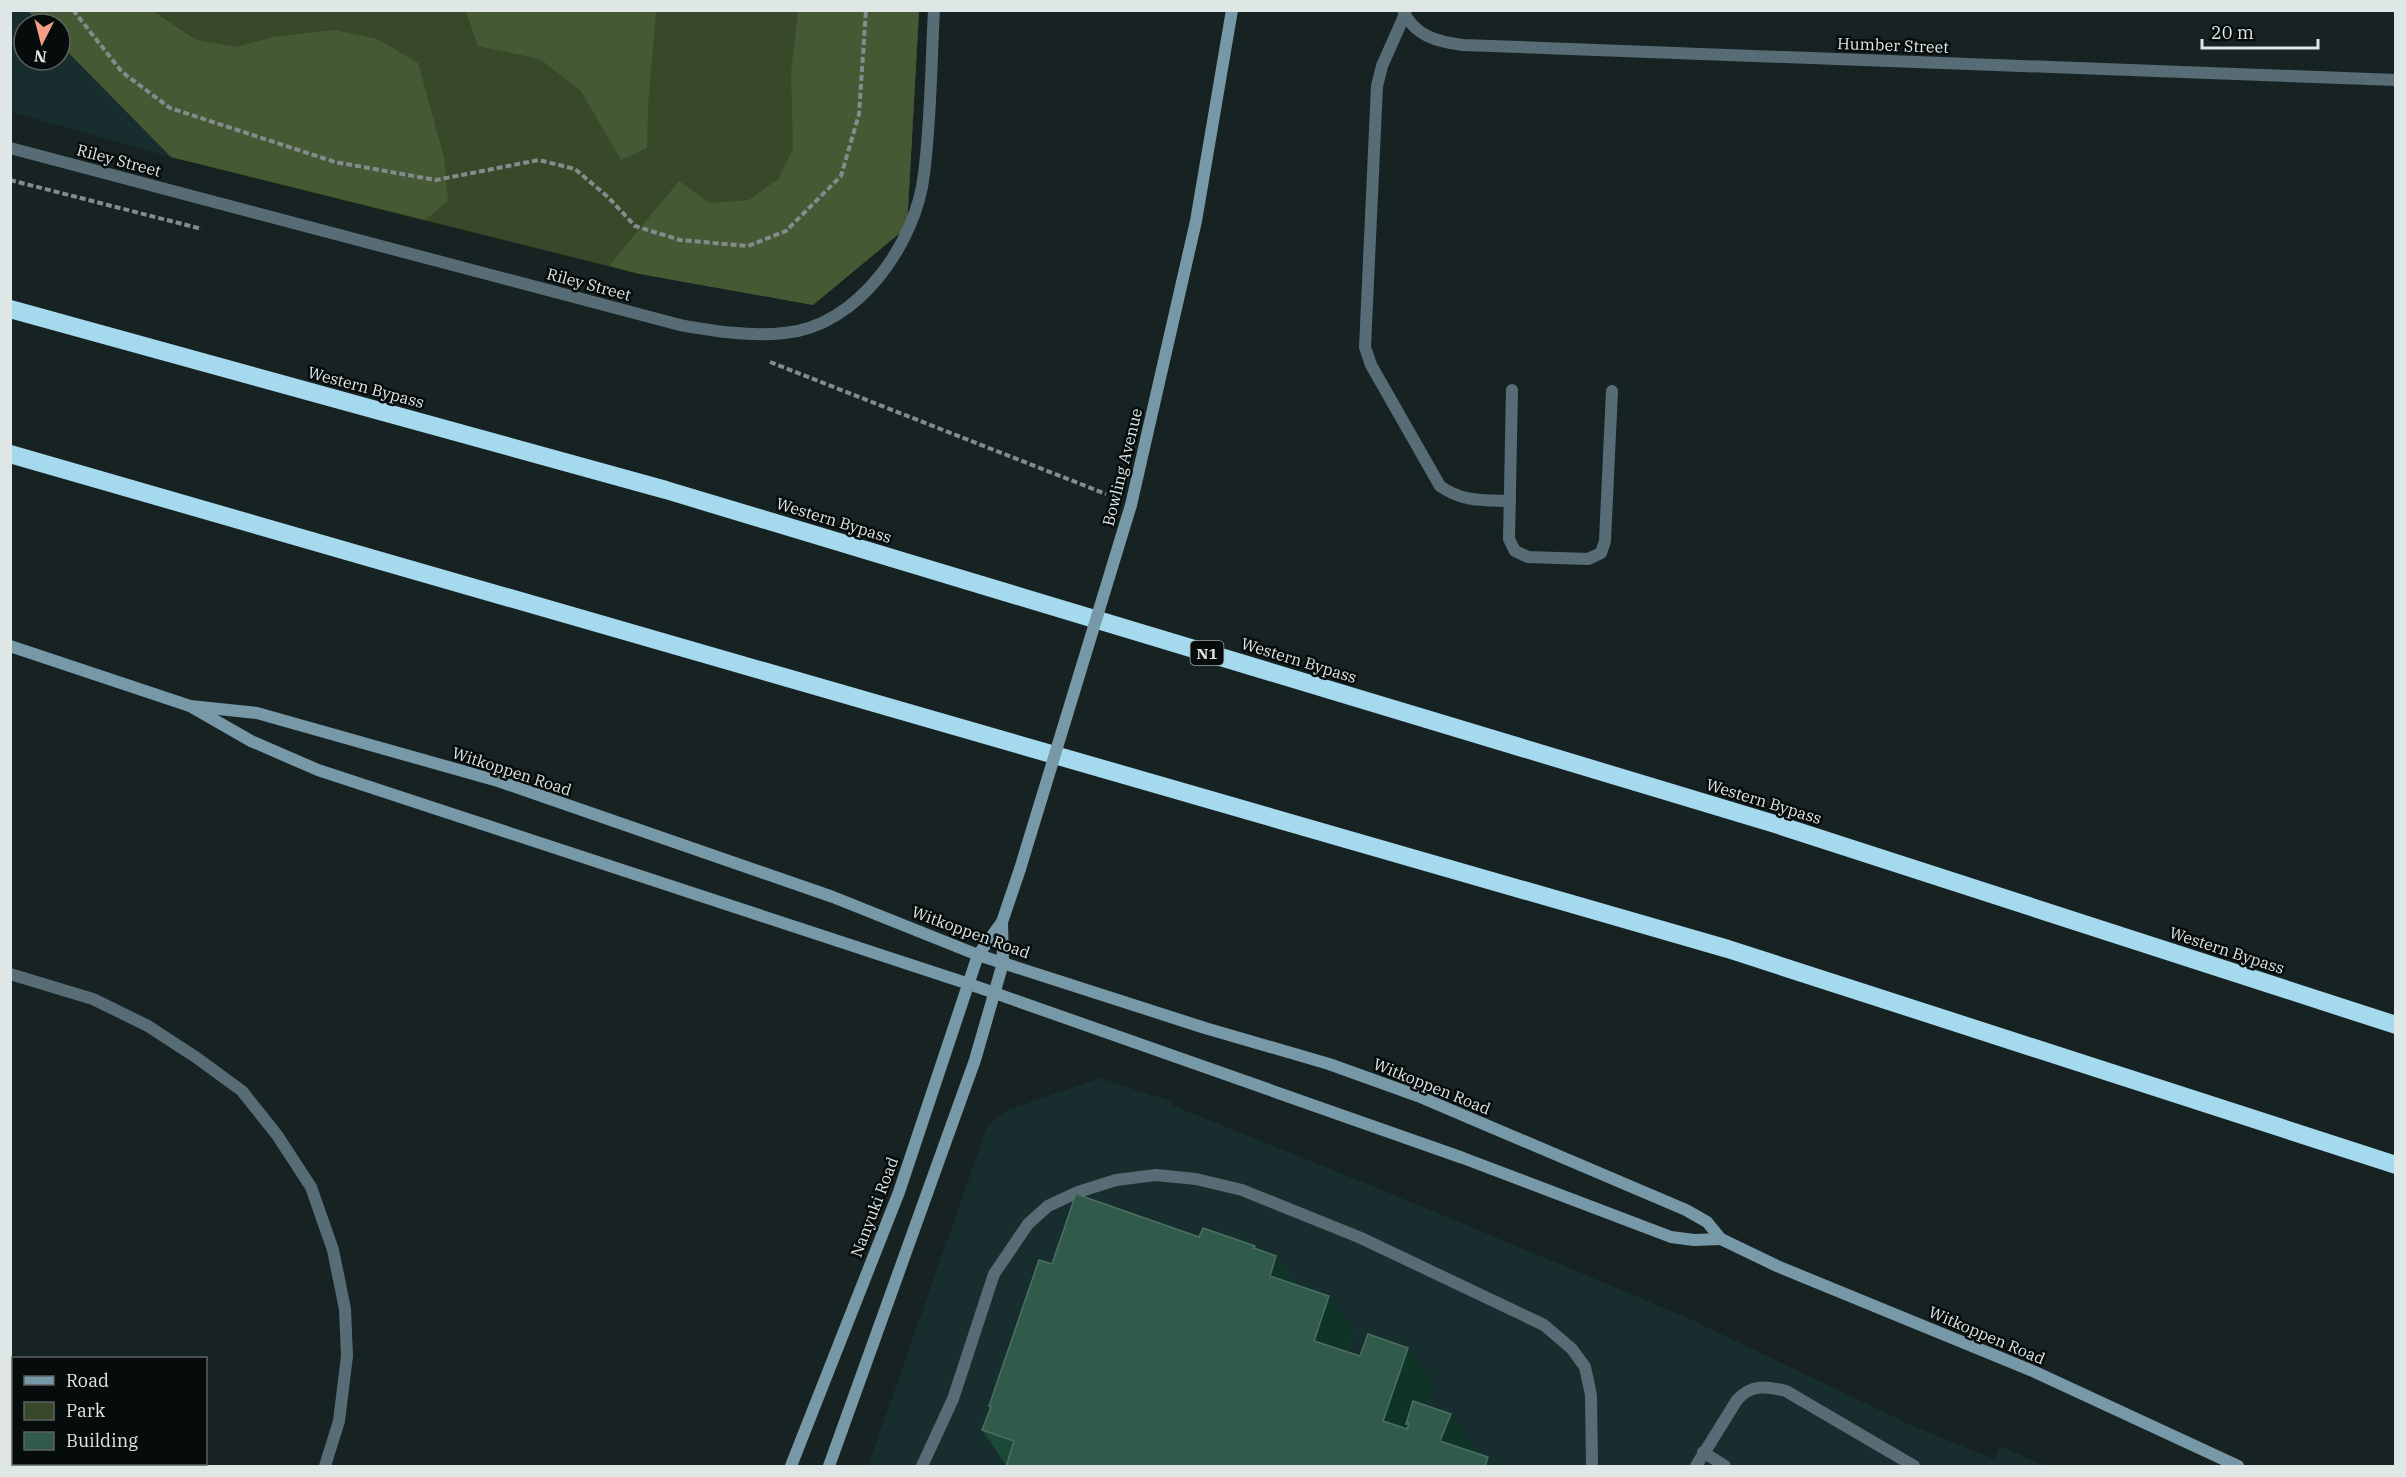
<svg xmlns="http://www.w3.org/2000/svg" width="2406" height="1477" font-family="'IBM Plex Serif',serif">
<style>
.built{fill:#182d2d}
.green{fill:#384929}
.forest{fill:#465935}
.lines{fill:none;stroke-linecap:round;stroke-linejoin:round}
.path{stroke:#838c8c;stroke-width:4;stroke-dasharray:6 3;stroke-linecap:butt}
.lane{stroke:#586c75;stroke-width:12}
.street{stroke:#586c75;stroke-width:12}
.secondary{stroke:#7798a6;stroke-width:12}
.highway{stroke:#a5d9ee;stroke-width:18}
.secondary-bridge{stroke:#7798a6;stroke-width:12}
.wall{fill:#1b4937}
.shaded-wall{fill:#103327}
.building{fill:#305a4a;stroke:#4b7062;stroke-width:1.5}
.labels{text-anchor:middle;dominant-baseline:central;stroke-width:5;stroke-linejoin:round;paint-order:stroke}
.shield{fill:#060b0b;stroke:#9ea4a4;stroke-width:1.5}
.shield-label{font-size:15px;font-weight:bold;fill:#dfe6e6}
.street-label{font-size:16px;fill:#dfe6e6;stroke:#060b0b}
</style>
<rect width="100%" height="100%" fill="#172323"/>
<g class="built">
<path d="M10,11h18l13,13h-17v36h36v-16l111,113 -160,-45z"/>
<path d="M1101,1078l55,19 1,-2 15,7v3l249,101 267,112 229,110 77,31 6,-13 45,20h-1177l119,-339 18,-16z"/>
</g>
<path class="green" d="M28,11h891l-12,216 -94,78 -173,-31 -469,-117 -111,-113v-20h-19z"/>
<g class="forest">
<path d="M28,11h125l43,29 40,7 37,-10 61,-7 43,9 41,24 26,94 4,44 -23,19 -254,-63 -111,-113v-20h-19z"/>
<path d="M466,11h190l-8,94 -1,43 -26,12 -40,-69 -41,-32 -62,-13z"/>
<path d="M798,11h121l-12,216 -94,78 -173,-31 -31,-8 70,-85 30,22 40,-3 30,-22 14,-29 -2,-76z"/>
</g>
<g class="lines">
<g class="path">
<path d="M73,10l49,62 48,36 165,54 101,18 103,-20 36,9 33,28 27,29 45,14 68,6 38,-15 55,-55 18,-62 7,-104"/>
<path d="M10,180l192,49"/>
<path d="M770,362l336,132"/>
</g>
<g class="lane">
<path d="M1405,14l-23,52 -5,20 -12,261 6,18 69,121c22,16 43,14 70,15"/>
<path d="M1512,390l-3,149 6,12 13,6 60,2 13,-6 4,-12 7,-150"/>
<path d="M1703,1452l22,14"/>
<path d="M922,1466l31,-67 41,-125 34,-50 20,-18 30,-14 38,-12 40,-5 40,4 46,11 119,48 183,87 28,24 13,18 6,28 1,71"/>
<path d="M1696,1466l41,-66c14,-16 30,-14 49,-9l128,75"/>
</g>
<g class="street">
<path d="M1403,10c11,26 35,32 60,35l933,35"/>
<path d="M10,148l670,177c35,6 69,12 104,8 74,-6 132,-90 140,-159 7,-54 7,-109 10,-164"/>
<path d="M10,974l83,25 55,27 49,32 45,33 35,44 34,52 22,63 12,59 2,47 -8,65 -14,45"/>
</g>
<g class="secondary">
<path d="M1131,505l65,-284 36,-211"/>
<path d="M10,646l180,60 61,35 67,29 651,214 494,174 208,79 23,3 27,-1"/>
<path d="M190,706l67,7 241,68 335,116 145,58 227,73 124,36 89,32 268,114 21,12 14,17 56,27 258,106 203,94"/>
<path d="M791,1466l108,-274 79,-237 24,-33 18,-53"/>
<path d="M829,1466l146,-406 28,-97 -1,-41"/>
</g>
<g class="highway">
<path d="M10,309l656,181 1109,334 621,201"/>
<path d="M10,454l1718,495 668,216"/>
</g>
<path class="secondary-bridge" d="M1020,869l111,-364"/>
</g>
<path class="wall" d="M1199,1237l59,13 18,6 21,29 57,47 -7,20 86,31 -8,22 51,45 -2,3 14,4 7,10h-489v-2l-24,-35 8,-22 -1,-2 63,-142z"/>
<g class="shaded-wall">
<path d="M1255,1246l17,23 4,-13 25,35 -31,-15 -16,-28z"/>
<path d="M1329,1296l25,36 -16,44 -24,-35z"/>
<path d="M1408,1348l25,35 -18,51 -6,-10h-3l9,12 -32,-15z"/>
<path d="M1451,1414l25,36 -7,17 -29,-26z"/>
<path d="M1488,1457l7,10h-10z"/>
</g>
<path class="building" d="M1076,1194l123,43 4,-9 52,18 -1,2 22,8 -6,20 59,20 -15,45 46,15 8,-22 40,14 -25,73 24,8 2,-5h-3l7,-23 38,13 -11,27 48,16 -3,10h-479l8,-26 -32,-11 9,-23 -2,-1 50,-146 13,4z"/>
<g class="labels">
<rect class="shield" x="1190.5" y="641" width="33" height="24" rx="4.5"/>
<g class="shield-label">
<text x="1207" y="653">N1</text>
</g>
<g class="street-label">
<text transform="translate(1893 45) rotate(2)">Humber Street</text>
<text transform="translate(119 160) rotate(15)">Riley Street</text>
<text transform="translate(589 284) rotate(15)">Riley Street</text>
<text transform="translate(366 387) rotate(15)">Western Bypass</text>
<text transform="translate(1122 467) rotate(-76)">Bowling Avenue</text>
<text transform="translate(834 520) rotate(17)">Western Bypass</text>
<text transform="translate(1299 660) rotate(17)">Western Bypass</text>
<text transform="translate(512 771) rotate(18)">Witkoppen Road</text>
<text transform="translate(1764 801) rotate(17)">Western Bypass</text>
<text transform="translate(971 932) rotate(20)">Witkoppen Road</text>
<text transform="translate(2227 950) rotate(18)">Western Bypass</text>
<text transform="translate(1432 1086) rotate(22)">Witkoppen Road</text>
<text transform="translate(874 1207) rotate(-69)">Nanyuki Road</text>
<text transform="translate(1987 1335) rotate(23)">Witkoppen Road</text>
</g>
</g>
<rect width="2406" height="1477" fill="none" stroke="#dfe6e6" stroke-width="24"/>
<rect x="12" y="1357" width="195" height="108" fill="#060b0b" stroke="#5d6363" stroke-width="1.5"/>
<rect x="24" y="1376" width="30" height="9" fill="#7798a6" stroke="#5d6363" stroke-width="1.5"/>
<text x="66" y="1387" font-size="18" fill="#dfe6e6">Road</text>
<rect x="24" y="1402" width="30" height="18" fill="#384929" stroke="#5d6363" stroke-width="1.5"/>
<text x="66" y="1417" font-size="18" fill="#dfe6e6">Park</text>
<rect x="24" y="1432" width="30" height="18" fill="#305a4a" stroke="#5d6363" stroke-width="1.5"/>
<text x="66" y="1447" font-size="18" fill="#dfe6e6">Building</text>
<g transform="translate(42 42) rotate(186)"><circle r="28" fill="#060b0b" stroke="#5d6363" stroke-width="1.5"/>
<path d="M0-4.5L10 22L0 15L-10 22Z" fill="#f39f85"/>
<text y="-9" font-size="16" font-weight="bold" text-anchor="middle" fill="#dfe6e6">N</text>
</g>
<path d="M2202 39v9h116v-9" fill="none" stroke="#dfe6e6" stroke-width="3"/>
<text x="2211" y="39" font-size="18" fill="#dfe6e6" stroke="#060b0b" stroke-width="4.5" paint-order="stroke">20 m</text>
</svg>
